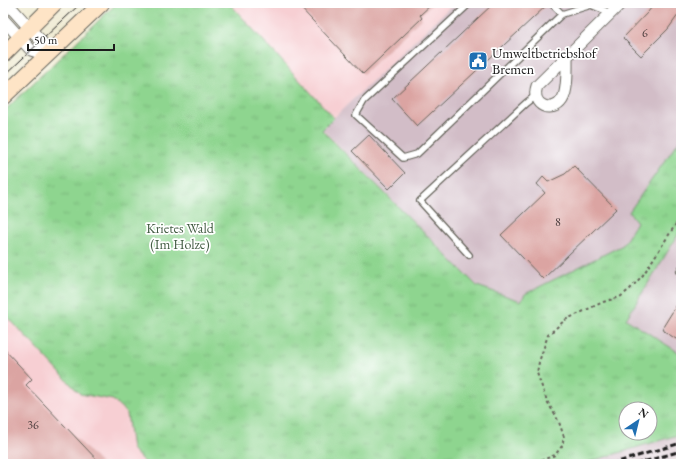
<svg xmlns="http://www.w3.org/2000/svg" width="684" height="467" font-family="'EB Garamond',serif">
<style>
.built{fill:#f7cfd3}
.industrial{fill:#d2bdc7}
.park{fill:url(#park-tufts);stroke:#557856;fill-rule:evenodd}
.building{fill:#dba4a2}
.lines{fill:none;stroke-linecap:round;stroke-linejoin:round}
.service-casing{stroke:#66645b;stroke-width:8}
.minor-casing{stroke:#66645b;stroke-width:13}
.secondary-casing{stroke:#66645b;stroke-width:17}
.path{stroke:#66645b;stroke-width:2;stroke-dasharray:3 3;stroke-linecap:butt}
.service{stroke:#fff;stroke-width:5.5}
.minor{stroke:#fff;stroke-width:11}
.secondary{stroke:#fee4c6;stroke-width:15}
.tram{stroke:#1c1c1c;stroke-width:1}
.rail{stroke:#1c1c1c;stroke-width:3;stroke-dasharray:6 3;stroke-linecap:butt}
.labels{text-anchor:middle;dominant-baseline:central;stroke-width:3.5;stroke-linejoin:round;paint-order:stroke}
.number-label{font-size:12px;fill:#4c3e3e}
.poi-label{font-size:14px;fill:#1c1c1c;stroke:#fff;text-anchor:start}
.park-label{font-size:14px;fill:#445d44;stroke:#fff}
</style>
<defs>
<pattern id="park-tufts" width="24" height="20" patternUnits="userSpaceOnUse"><rect width="24" height="20" fill="#8ed58f"/><path d="M3 7l-1-3M5 7V3M7 7l1-3M15 17l-1-3M17 17v-4M19 17l1-3" fill="none" stroke="#7ab67b"/></pattern>
</defs>
<rect width="100%" height="100%" fill="#fff"/>
<filter id="ink" filterUnits="userSpaceOnUse"><feTurbulence type="fractalNoise" baseFrequency=".025" numOctaves="2"/><feDisplacementMap in="SourceGraphic" scale="8" xChannelSelector="R" yChannelSelector="G"/><feConvolveMatrix kernelMatrix="1 2 1 2 8 2 1 2 1" color-interpolation-filters="sRGB"/></filter>
<filter id="wash" filterUnits="userSpaceOnUse"><feTurbulence type="fractalNoise" baseFrequency=".012" numOctaves="4" result="noise"/><feDisplacementMap in="SourceGraphic" scale="16" xChannelSelector="R" yChannelSelector="G"/><feGaussianBlur stdDeviation="0.9" result="paint"/><feColorMatrix in="noise" values="0 0 0 0 0 0 0 0 0 0 0 0 0 0 0 0 0 1.4 0 .05"/><feComposite in="paint" operator="in"/></filter>
<g filter="url(#wash)">
<rect width="100%" height="100%" fill="#efead1"/>
<g class="built">
<path d="M229,3h225l-120,115z"/>
<path d="M3,312l77,82 33,6 14,14 5,35 14,15h-143z"/>
</g>
<g class="industrial">
<path d="M454,3h227v135l-52,74 8,10 -14,23 -98,49 -4,7 -44,-15 -155,-157z"/>
<path d="M681,230v124l-55,-35z"/>
<path d="M681,434v24l-20,6h-79z"/>
</g>
<path class="park" d="M117,3h112l105,115 -12,12 155,156 44,15 4,-7 98,-49 14,-23 -8,-10 52,-74v92l-55,89 55,35v80l-99,30h-436l-14,-15 -5,-36 -14,-13 -33,-6 -77,-82v-200zM626,409h24v24h-24z"/>
<g id="blocks">
<g class="building">
<path d="M296,3h137l-13,12 2,3 -59,56z"/>
<path d="M494,3h53v2l-130,121 -25,-27z"/>
<path d="M655,3h26v8l-13,18 -27,27 -18,-18 25,-26z"/>
<path d="M369,135l36,38 -16,16 -37,-38z"/>
<path d="M574,166l42,43 -73,70 -42,-44 44,-42 -8,-9 6,-7 5,5 17,-8z"/>
<path d="M681,298v40l-5,1 -12,-8 -1,-4z"/>
<path d="M3,348l29,31 -6,6 75,79h-98z"/>
</g>
</g>
</g>
<g filter="url(#ink)">
<use href="#blocks" fill-opacity="0" stroke="#66645b" stroke-width="1"/>
<g class="lines">
<defs>
<g id="service">
<path d="M470,3l-106,98 -8,14 47,43 14,-4 145,-140 29,-9 20,8"/>
<path d="M551,3l11,11"/>
<path d="M469,255l-49,-54 106,-98 9,-7"/>
<path d="M680,271l1,-2"/>
</g>
<g id="minor">
<path d="M7,3l34,38 6,14"/>
<path d="M3,19l28,31 16,5"/>
<path d="M567,56c0,12 1,35 -5,44 -9,14 -32,6 -25,-14l84,-83"/>
</g>
<g id="secondary">
<path d="M3,55l52,-52"/>
<path d="M3,97l99,-94"/>
</g>
</defs>
<use href="#service" class="service-casing"/>
<use href="#minor" class="minor-casing"/>
<use href="#secondary" class="secondary-casing"/>
<path class="path" d="M523,464l22,-5 10,-4 7,-9 2,-9 -5,-15 -12,-21 -10,-28 2,-11 9,-27 17,-15 38,-18 17,-5 10,-8 13,-14 38,-59"/>
<use href="#service" class="service"/>
<use href="#minor" class="minor"/>
<use href="#secondary" class="secondary"/>
<path class="tram" d="M3,77l78,-74"/>
<g class="rail">
<path d="M611,464l70,-21"/>
<path d="M636,464l45,-13"/>
</g>
</g>
</g>
<defs>
<symbol id="civic-square" viewBox="-11 -11 22 22"><rect x="-9" y="-9" width="18" height="18" rx="4" fill="#1f6fb2" stroke="#fff"/><path d="M-.6-6.5H3V-4.5H.6V-3L4-1V1h2V6H-6V1h2V-1L-.6-3ZM-1.2 2.5V6h2.4V2.5Z" fill="#fff"/></symbol>
</defs>
<g fill-rule="evenodd">
<use href="#civic-square" x="467" y="50" width="22" height="22"/>
</g>
<g class="labels">
<g class="number-label">
<text x="645" y="33">6</text>
<text x="558" y="222">8</text>
<text x="33" y="425">36</text>
</g>
<g class="poi-label">
<text x="492" y="53">Umweltbetriebshof<tspan x="492" dy="16">Bremen</tspan></text>
</g>
<g class="park-label">
<text x="180" y="228">Krietes Wald<tspan x="180" dy="16">(Im Holze)</tspan></text>
</g>
</g>
<rect width="684" height="467" fill="none" stroke="#fff" stroke-width="16"/>
<g transform="translate(638 421) rotate(35)"><circle r="19" fill="#ffffff" stroke="#a4a4a4"/>
<path d="M0-3L7 15L0 10L-7 15Z" fill="#1f6fb2"/>
<text y="-6" font-size="11" font-weight="bold" text-anchor="middle" fill="#1c1c1c">N</text>
</g>
<path d="M28 44v6h86v-6" fill="none" stroke="#1c1c1c" stroke-width="2"/>
<text x="34" y="44" font-size="12" fill="#1c1c1c" stroke="#ffffff" stroke-width="3" paint-order="stroke">50 m</text>
</svg>
